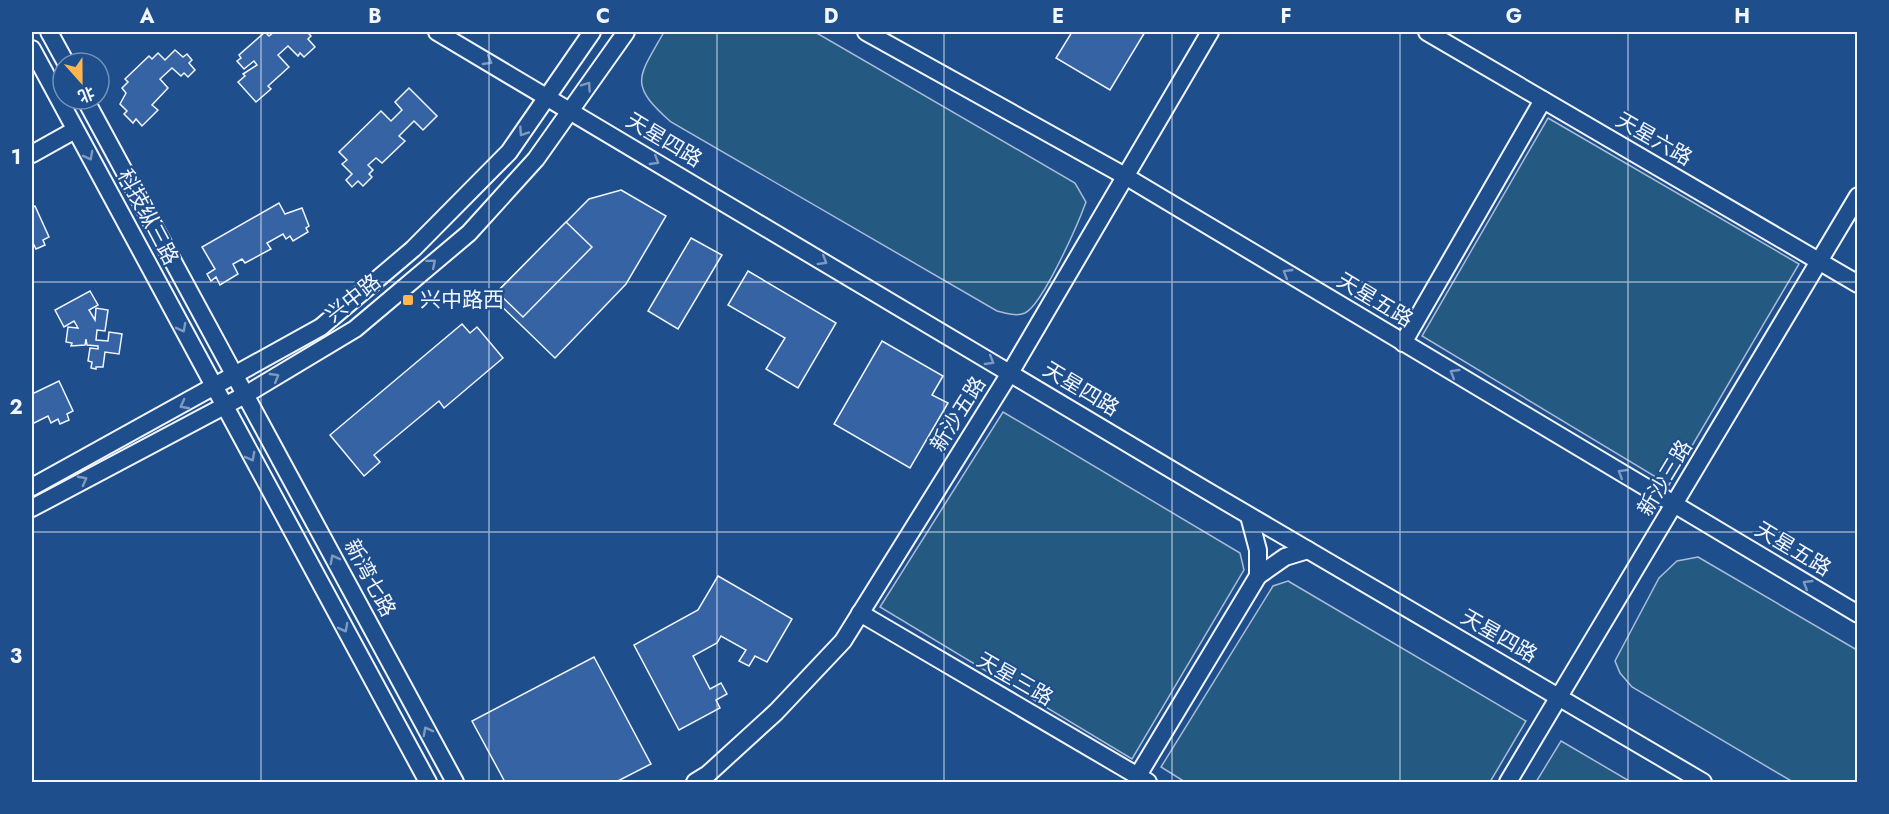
<svg xmlns="http://www.w3.org/2000/svg" width="1889" height="814" font-family="Jost,'Noto Sans SC',sans-serif">
<style>
.green{fill:#245a82;stroke:#a8bbd7;stroke-width:1.5}
.building{fill:#3563a3;stroke:#f2f6ff;stroke-width:1.5}
.lines{fill:none;stroke-linecap:round;stroke-linejoin:round}
.minor-casing{stroke:#f2f6ff;stroke-width:20}
.minor{stroke:#1f4e8c;stroke-width:16}
.oneway{stroke:#7e9ac0}
.grid{fill:none;stroke:#f2f6ff;stroke-width:1.5;stroke-opacity:0.55}
.poi-dot{fill:#ffb74d;stroke:#1f4e8c;stroke-width:2}
.labels{text-anchor:middle;dominant-baseline:central;stroke-width:4.5;stroke-linejoin:round;paint-order:stroke}
.street-label{font-size:21px;fill:#f2f6ff;stroke:#1f4e8c}
.poi-label{font-size:21px;fill:#f2f6ff;stroke:#1f4e8c;text-anchor:start}
.neatline{fill:none;stroke:#f2f6ff;stroke-width:2}
.grid-label{font-size:20px;text-anchor:middle;font-weight:bold;fill:#f2f6ff}
</style>
<rect width="100%" height="100%" fill="#1f4e8c"/>
<g class="green">
<path d="M664,32h151l260,151 11,19c-8,22 -43,102 -61,111 -9,4 -19,0 -28,-2l-326,-189c-43,-38 -33,-44 -7,-90z"/>
<path d="M1548,118l251,146 -130,221 -247,-149z"/>
<path d="M1003,412l237,141 4,17 -112,189 -252,-152z"/>
<path d="M1698,557l159,93v132h-64l-161,-95 -12,-14 -5,-12 44,-83 18,-17z"/>
<path d="M1288,581l238,140 -36,61h-305l-24,-15 112,-181z"/>
<path d="M1561,741l70,41h-95z"/>
</g>
<g class="building">
<path d="M265,32l4,4 5,-4h33l4,4 -3,3 7,8 -11,10 -4,-4 -2,3 -10,-10 -10,9 11,12 -21,19 3,3 -15,13 -18,-20 7,-6 -2,-2 14,-9 -3,-4 -10,8 -7,-8 4,-3 -2,-3z"/>
<path d="M1072,32h73l-35,58 -54,-32z"/>
<path d="M175,50l8,7 4,-3 5,6 -3,3 6,7 -7,7 -4,-4 -3,3 -9,-8 -12,11 8,9 -16,17 6,5 -16,16 -6,-7 -3,4 -9,-9 3,-3 -7,-7 6,-11 -4,-5 6,-6 -3,-3 24,-23 3,3 6,-6 7,7z"/>
<path d="M409,88l28,28 -14,14 -9,-9 -15,15 6,5 -23,22 -6,-5 -8,7 5,5 -4,4 3,3 -9,9 -5,-5 -6,6 -6,-7 6,-6 -10,-10 5,-4 -8,-8 42,-41 10,10 11,-11 -7,-8z"/>
<path d="M621,190l45,26 -40,68 -71,74 -63,-61 97,-98z"/>
<path d="M279,203l6,11 17,-6 7,18 -3,2 2,4 -15,9 -3,-5 -4,3 -3,-5 -16,9 4,6 -26,14 -3,-4 -9,5 5,10 -18,11 -4,-8 -5,4 -4,-7 8,-5 -13,-22z"/>
<path d="M35,206l14,31 -6,3 2,5 -9,4 -2,-4 -2,1v-38z"/>
<path d="M566,222l26,25 -69,70 -26,-25z"/>
<path d="M691,238l31,17 -44,74 -30,-18z"/>
<path d="M748,271l88,52 -38,65 -32,-19 19,-31 -57,-33z"/>
<path d="M90,291l8,14 -9,5 6,10 1,-12 12,2 -3,21 -8,-1 -1,10 12,1 1,-9 13,2 -3,20 -14,-2 -2,15h-7v2l-5,-1 1,-6 -4,-1 2,-13 8,1v-3l-11,-1 -1,-6 -1,6 -14,1 1,-3 -6,-1 2,-15 10,1 -4,-7 -10,6 -9,-17z"/>
<path d="M462,324l8,9 7,-6 26,31 -59,50 -5,-7 -65,54 6,7 -16,14 -34,-41z"/>
<path d="M882,341l61,35 -11,19 16,8 -38,65 -76,-44z"/>
<path d="M59,381l14,30 -6,3 2,6 -9,4 -2,-5 -7,4 -3,-7 -16,8v-30z"/>
<path d="M718,576l74,43 -25,43 -12,-6 -6,10 -10,-5 7,-11 -25,-14 -4,7 -24,13 17,33 11,-6 6,11 -11,6 4,8 -41,22 -45,-85 64,-35z"/>
<path d="M594,657l57,107 -35,18h-111l-33,-61z"/>
</g>
<g class="lines">
<defs>
<g id="minor">
<path d="M49,32l17,31"/>
<path d="M437,32l767,457 499,293"/>
<path d="M866,32l259,144 733,438"/>
<path d="M1427,32l431,252"/>
<path d="M32,49l396,733"/>
<path d="M85,99l370,683"/>
<path d="M32,154l43,-24"/>
<path d="M1403,343l140,-243"/>
<path d="M32,487l289,-160 92,-78 96,-97 83,-120"/>
<path d="M32,508l213,-113 110,-66 114,-96 67,-74 90,-127"/>
<path d="M1249,516l9,34v26l27,-19 23,-7"/>
<path d="M860,613l288,169"/>
<path d="M1137,777l121,-201"/>
<path d="M695,782l13,-8 68,-62 67,-71 167,-268 200,-341"/>
<path d="M1508,782l350,-586"/>
</g>
</defs>
<use href="#minor" class="minor-casing"/>
<use href="#minor" class="minor"/>
</g>
<defs><path id="oneway-chevron" d="M-2-3.5L2.5 0L-2 3.5" fill="none" stroke-width="1.6" stroke-linecap="round" stroke-linejoin="round" transform="scale(1.5)"/></defs>
<g class="oneway">
<use href="#oneway-chevron" transform="translate(488 61) rotate(31)"/>
<use href="#oneway-chevron" transform="translate(587 86) rotate(-55)"/>
<use href="#oneway-chevron" transform="translate(523 132) rotate(124)"/>
<use href="#oneway-chevron" transform="translate(89 156) rotate(62)"/>
<use href="#oneway-chevron" transform="translate(655 161) rotate(31)"/>
<use href="#oneway-chevron" transform="translate(823 261) rotate(31)"/>
<use href="#oneway-chevron" transform="translate(432 263) rotate(-40)"/>
<use href="#oneway-chevron" transform="translate(1287 273) rotate(-149)"/>
<use href="#oneway-chevron" transform="translate(182 328) rotate(62)"/>
<use href="#oneway-chevron" transform="translate(990 361) rotate(31)"/>
<use href="#oneway-chevron" transform="translate(1454 373) rotate(-149)"/>
<use href="#oneway-chevron" transform="translate(275 377) rotate(-31)"/>
<use href="#oneway-chevron" transform="translate(184 405) rotate(152)"/>
<use href="#oneway-chevron" transform="translate(251 457) rotate(62)"/>
<use href="#oneway-chevron" transform="translate(1622 473) rotate(-149)"/>
<use href="#oneway-chevron" transform="translate(83 480) rotate(-28)"/>
<use href="#oneway-chevron" transform="translate(334 559) rotate(-118)"/>
<use href="#oneway-chevron" transform="translate(1807 584) rotate(-149)"/>
<use href="#oneway-chevron" transform="translate(344 628) rotate(62)"/>
<use href="#oneway-chevron" transform="translate(427 731) rotate(-118)"/>
</g>
<path class="grid" d="M261,32v750M489,32v750M717,32v750M944,32v750M1172,32v750M1400,32v750M1628,32v750M32,282h1826M32,532h1826"/>
<rect class="poi-dot" x="402" y="294" width="12" height="12" rx="3"/>
<g class="labels">
<g class="street-label">
<text transform="translate(1654 139) rotate(30)">天星六路</text>
<text transform="translate(664 140) rotate(31)">天星四路</text>
<text transform="translate(148 217) rotate(62)">科技纵三路</text>
<text transform="translate(353 298) rotate(-38)">兴中路</text>
<text transform="translate(1375 300) rotate(31)">天星五路</text>
<text transform="translate(1081 389) rotate(31)">天星四路</text>
<text transform="translate(958 414) rotate(-58)">新沙五路</text>
<text transform="translate(1665 478) rotate(-59)">新沙三路</text>
<text transform="translate(1793 549) rotate(31)">天星五路</text>
<text transform="translate(370 578) rotate(62)">新湾七路</text>
<text transform="translate(1499 636) rotate(30)">天星四路</text>
<text transform="translate(1015 679) rotate(30)">天星三路</text>
</g>
<g class="poi-label">
<text x="420" y="300">兴中路西</text>
</g>
</g>
<rect width="1889" height="814" fill="none" stroke="#1f4e8c" stroke-width="66"/>
<g transform="translate(81 81) rotate(159)"><circle r="28" fill="#1f4e8c" stroke="#7391ba" stroke-width="1.5"/>
<path d="M0-4.5L10 22L0 15L-10 22Z" fill="#ffb74d"/>
<text y="-9" font-size="16" font-weight="bold" text-anchor="middle" fill="#f2f6ff">北</text>
</g>
<rect x="33" y="33" width="1823" height="748" class="neatline"/>
<g class="grid-label">
<text x="147" y="23">A</text>
<text x="375" y="23">B</text>
<text x="603" y="23">C</text>
<text x="831" y="23">D</text>
<text x="1058" y="23">E</text>
<text x="1286" y="23">F</text>
<text x="1514" y="23">G</text>
<text x="1742" y="23">H</text>
<text x="16" y="164">1</text>
<text x="16" y="414">2</text>
<text x="16" y="663">3</text>
</g>
</svg>
